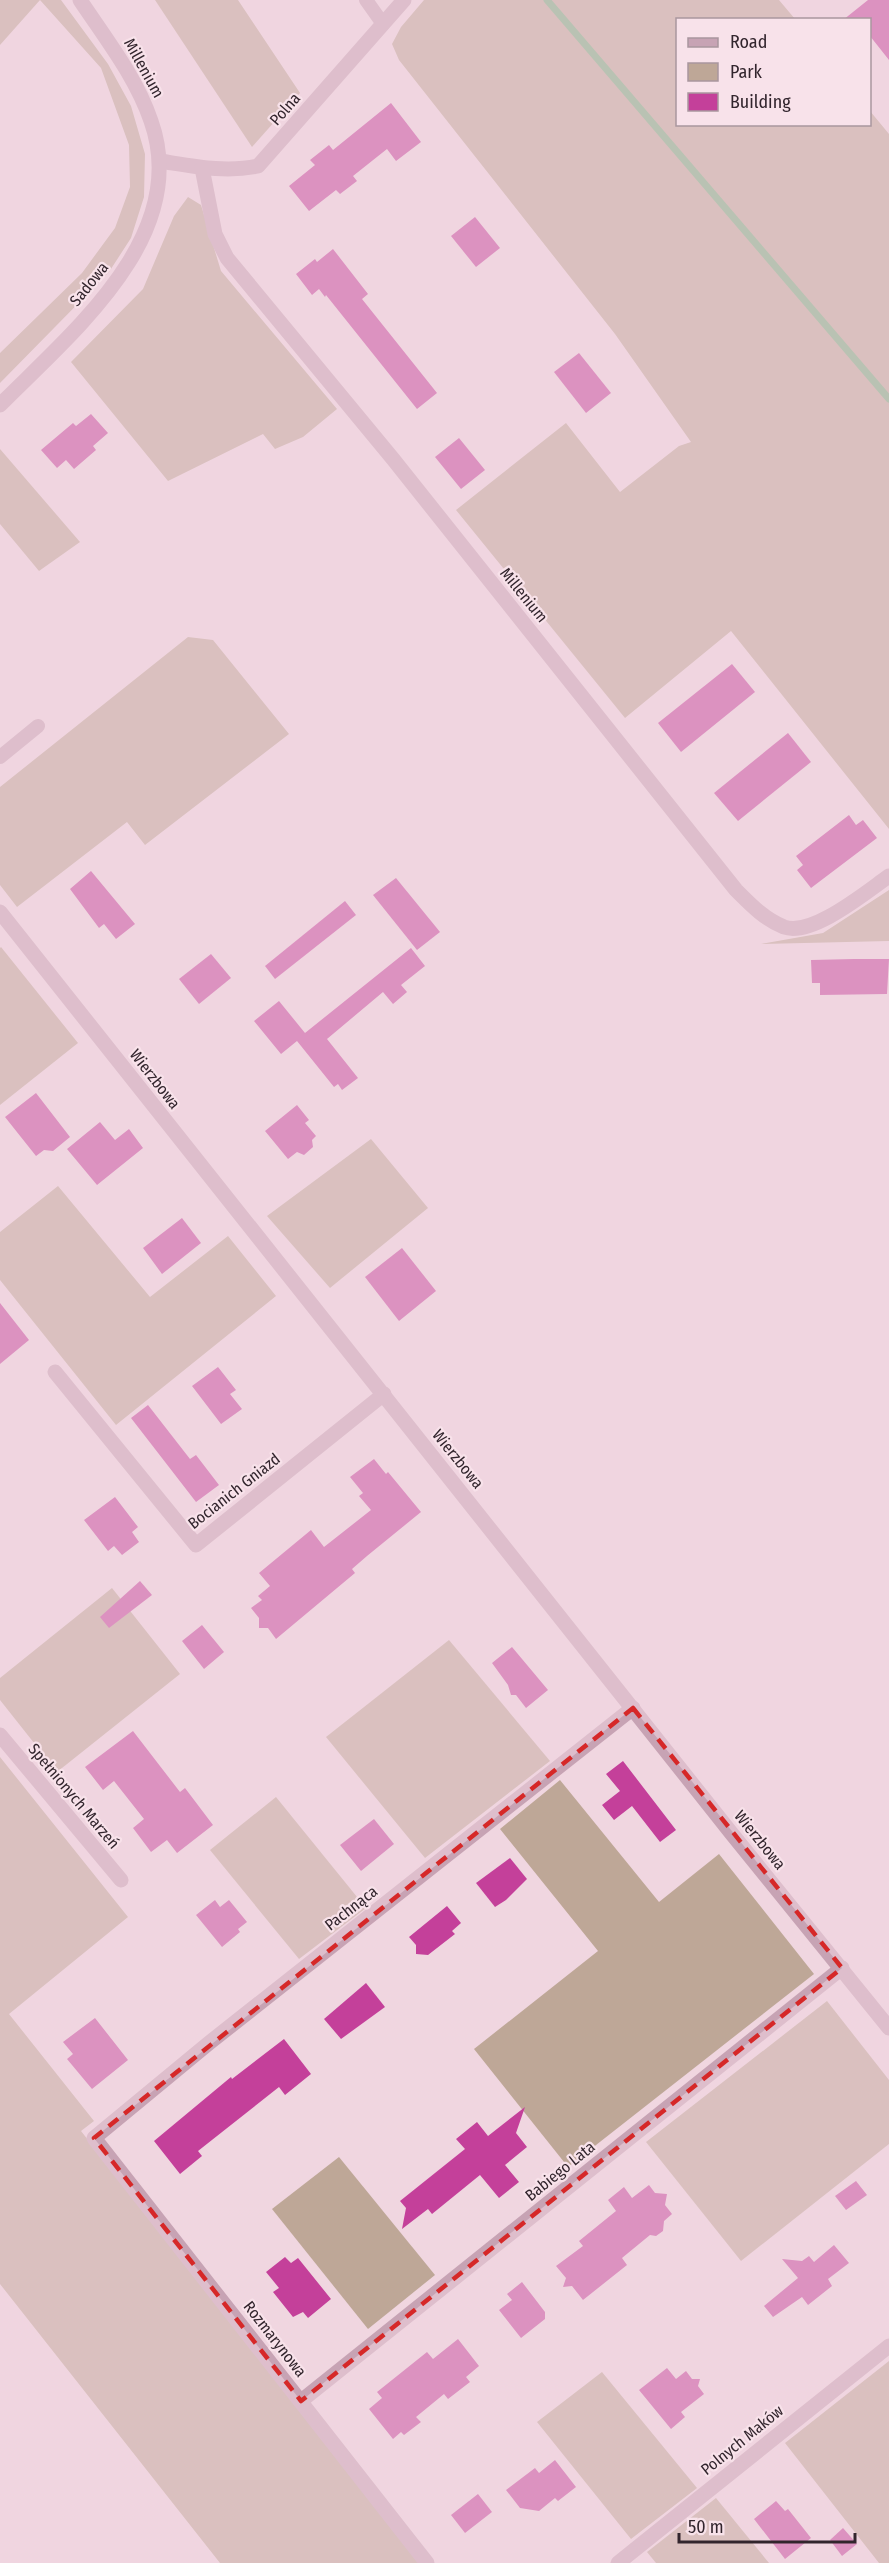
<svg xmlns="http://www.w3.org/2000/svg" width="889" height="2563" font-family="'Fira Sans Condensed',sans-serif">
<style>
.green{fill:#bea797}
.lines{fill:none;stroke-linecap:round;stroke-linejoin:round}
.stream{stroke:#76ac7c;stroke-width:7}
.building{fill:#c4409a}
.service{stroke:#c7a3b4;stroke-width:14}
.minor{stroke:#c7a3b4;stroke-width:15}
.tertiary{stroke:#c7a3b4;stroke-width:15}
.marked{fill:none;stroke:#d62828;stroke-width:4.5;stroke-dasharray:12 8;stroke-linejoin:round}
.labels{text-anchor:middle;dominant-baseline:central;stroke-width:4.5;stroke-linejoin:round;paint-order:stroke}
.street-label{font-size:16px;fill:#32252d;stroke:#f8e2ea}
</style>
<rect width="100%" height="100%" fill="#f0d6e0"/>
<g class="green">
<path d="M0,0h40l-40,45z"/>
<path d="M40,0h21l47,64 23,42 14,48 -1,43 -13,41 -22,34 -109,111v-30l82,-80 33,-45 15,-41 -1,-42 -28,-77z"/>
<path d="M155,0h83l62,93 -48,54z"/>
<path d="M424,0h355l16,19 -117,1v104h192v-13l19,23v695l-158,-198 -106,87 -169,-208 110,-87 54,69 59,-46 12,-4 -76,-108 -216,-274 -7,-16 9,-17z"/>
<path d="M188,197l13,8 20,66 116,138 -34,28 -28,12 -12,-15 -95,47 -97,-119 72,-73 31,-73z"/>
<path d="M0,449l80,93 -41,29 -39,-47z"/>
<path d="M188,637l25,3 76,94 -144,111 -18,-23 -110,85 -17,-22v-98z"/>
<path d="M889,890v51l-128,3 62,-11z"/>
<path d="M1,947l77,96 -78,62v-157z"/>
<path d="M371,1139l57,69 -98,80 -63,-72z"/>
<path d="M58,1186l92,111 78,-61 48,60 -160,129 -116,-145v-48z"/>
<path d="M112,1588l68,86 -123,98 -57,-72v-22z"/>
<path d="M449,1640l101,121 -125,97 -99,-121z"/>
<path d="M0,1757l128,160 -119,97 85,107 -13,10 338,432h-199l-220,-279z"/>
<path d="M560,1780l99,122 60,-48 95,120 -246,193 -94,-118 124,-98 -98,-122z"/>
<path d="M276,1797l90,111 -67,51 -89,-109z"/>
<path d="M827,2001l62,79v64l-148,117 -95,-119z"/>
<path d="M339,2157l96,118 -67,54 -96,-120z"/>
<path d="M889,2361v202h-10l-94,-120z"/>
<path d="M602,2372l95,116 -66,51 -94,-117z"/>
<path d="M716,2498l53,65h-113l-9,-11z"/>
</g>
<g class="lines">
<path class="stream" d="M547,0l342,399"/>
</g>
<g class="building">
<path d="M868,0h21v60l-19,-24v-16h-27z"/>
<path d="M391,103l30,39 -25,19 -9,-12 -34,27 4,5 -17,13 -4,-4 -27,21 -20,-25 26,-21 -5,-5 19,-15 4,5z"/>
<path d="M475,217l25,31 -24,19 -25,-31z"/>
<path d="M333,249l35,45 -6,5 75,94 -20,16 -91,-114 -1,2 -6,-8 -7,6 -16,-21 19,-15 2,3z"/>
<path d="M579,353l32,40 -25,20 -32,-41z"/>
<path d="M91,414l17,19 -15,13 3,4 -22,19 -8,-9 -9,8 -16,-18 32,-27 3,3z"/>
<path d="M459,438l26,32 -24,19 -26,-32z"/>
<path d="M732,664l23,28 -74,60 -23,-29z"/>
<path d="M788,733l23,29 -73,59 -24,-28z"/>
<path d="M849,815l7,10 7,-5 14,18 -66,50 -14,-18 6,-5 -7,-9z"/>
<path d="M91,871l44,53 -19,15 -12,-15 -5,4 -29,-39z"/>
<path d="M396,878l44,54 -23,18 -44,-55z"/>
<path d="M345,901l11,14 -81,64 -10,-13z"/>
<path d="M411,948l14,18 -24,19 6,7 -14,12 -10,-12 -56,47 31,39 -16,12 -4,-6 -4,3 -37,-46 -16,13 -27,-33 25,-20 26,32z"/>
<path d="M211,954l20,24 -32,26 -20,-25z"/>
<path d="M854,959h35l-2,35 -67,1v-12h-8l-1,-23z"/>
<path d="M36,1093l34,44 -17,14 -9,-1 -8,6 -31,-39z"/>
<path d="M297,1105l12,15 -4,3 11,13 -4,4 1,7 -9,8 -7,-3 -9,7 -23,-28z"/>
<path d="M100,1122l15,18 14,-11 14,19 -46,37 -30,-36z"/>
<path d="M182,1218l19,25 -39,31 -19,-26z"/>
<path d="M402,1248l34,43 -37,30 -34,-44z"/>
<path d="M0,1303l29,37 -29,24z"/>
<path d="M218,1367l18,23 -6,4 12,15 -21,15 -29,-38z"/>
<path d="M148,1405l42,54 6,-4 23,30 -23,17 -65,-84z"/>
<path d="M374,1459l12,15 2,-2 33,40 -54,44 -15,13 3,4 -79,66 -8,-11h-9v-10l-8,-10 11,-8 -4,-4 12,-10 -11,-13 52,-43 13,17 47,-37 -12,-14 4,-3 -13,-16z"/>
<path d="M115,1497l23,30 -6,5 7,10 -17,13 -8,-9 -6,5 -24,-31z"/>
<path d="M140,1581l12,14 -43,33 -9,-11z"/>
<path d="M202,1625l22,27 -20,17 -22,-28z"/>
<path d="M512,1647l36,43 -22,18 -10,-13h-5l-3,-10 -16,-22z"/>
<path d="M133,1731l47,61 5,-4 28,37 -36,28 -10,-13 -16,12 -18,-24 11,-9 -30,-38 -11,9 -18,-23z"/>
<path d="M623,1761l53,69 -16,12 -28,-36 -18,14 -12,-15 18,-14 -14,-17z"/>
<path d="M374,1819l20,25 -33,27 -21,-26z"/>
<path d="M510,1858l17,21 -21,21 -11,7 -19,-24z"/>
<path d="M215,1900l5,7 9,-7 18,22 -9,7 2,3 -18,15 -26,-32z"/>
<path d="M447,1906l14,17 -9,8 3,3 -27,21 -12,-1v-9l-7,-8z"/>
<path d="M366,1983l19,24 -44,32 -17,-20z"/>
<path d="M95,2018l33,42 -36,29 -25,-30 6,-5 -10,-12z"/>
<path d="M284,2039l27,35 -26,21 -6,-8 -81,64 4,5 -22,18 -26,-33 77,-64 1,2z"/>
<path d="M525,2107l-9,26 11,14 -22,18 14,17 -20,16 -19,-23 -48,39 -4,-5 -26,20 4,-21 -6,-7 65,-52 -9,-10 21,-17 11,14z"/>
<path d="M856,2181l11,14 -21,15 -11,-14z"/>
<path d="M649,2185l6,8 12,1 -2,11 7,9 -8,7 -1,10 -7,5 -6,-1 -28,23 5,7 -44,35 -11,-14 -9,1 3,-9 -10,-12 27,-20 -4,-5 37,-30 -8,-11 16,-13 8,11z"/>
<path d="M834,2245l15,18 -21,16 4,7 -24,19 -6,-8 -29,20 -9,-11 34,-28 -16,-19 20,2 7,-5 5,6z"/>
<path d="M285,2257l6,6 7,-5 33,41 -23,19 -5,-6 -10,5 -20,-25 6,-4 -13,-16z"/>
<path d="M522,2282l23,30v7l-24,19 -22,-28 13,-10 -5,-6z"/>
<path d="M458,2339l21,27 -13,11 4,5 -22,17 -4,-5 -28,23 5,5 -17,13 -3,-3 -8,7 -24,-30 13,-11 -5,-6 50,-40 6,7z"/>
<path d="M667,2368l9,11 10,-8 6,8h8l-2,7 6,8 -23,18 4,5 -14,12 -32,-39z"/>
<path d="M555,2460l21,27 -18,14 -3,-3 -16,13 -19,-3 -14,-18 29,-22 4,5z"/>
<path d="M478,2494l14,18 -27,21 -14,-18z"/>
<path d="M776,2501l9,10 3,-2 23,29 -26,21 -31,-40z"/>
<path d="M843,2528l14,16 -15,12 -12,-16z"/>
</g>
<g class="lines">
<g class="service">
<path d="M366,0l17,24"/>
<path d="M0,757l38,-31"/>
</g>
<g class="minor">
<path d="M160,161c33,5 65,12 98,5l146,-166"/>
<path d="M202,168l13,66 12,24 166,201 343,431c14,14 28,29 48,37 28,10 82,-35 105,-51"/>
<path d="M0,912l732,922 157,194"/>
<path d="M55,1372l141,173 188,-151"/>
<path d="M0,1735l121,145"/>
<path d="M301,2401l541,-433"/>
<path d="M427,2563l-333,-425 115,-95 424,-335"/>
<path d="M618,2563l271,-217"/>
</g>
<path class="tertiary" d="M0,405c71,-72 192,-169 151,-284 -15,-44 -45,-82 -71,-121"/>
</g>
<path d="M0 0H889V2563H0ZM633,1708l209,260 -541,433 -207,-263z" fill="#f0d6e0" fill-opacity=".55" fill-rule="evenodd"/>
<path class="marked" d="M633,1708l209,260 -541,433 -207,-263z"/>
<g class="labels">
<g class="street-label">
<text transform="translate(144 68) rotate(61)">Millenium</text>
<text transform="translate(285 109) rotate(-49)">Polna</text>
<text transform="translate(89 284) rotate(-51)">Sadowa</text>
<text transform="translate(524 595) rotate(51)">Millenium</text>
<text transform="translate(155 1079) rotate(52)">Wierzbowa</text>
<text transform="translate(458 1459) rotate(51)">Wierzbowa</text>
<text transform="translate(234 1491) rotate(-38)">Bocianich Gniazd</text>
<text transform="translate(74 1796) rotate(50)">Spełnionych Marzeń</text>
<text transform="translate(760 1840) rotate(51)">Wierzbowa</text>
<text transform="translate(351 1908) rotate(-38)">Pachnąca</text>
<text transform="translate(560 2171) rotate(-39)">Babiego Lata</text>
<text transform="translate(275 2339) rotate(52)">Rozmarynowa</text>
<text transform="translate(742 2440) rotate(-39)">Polnych Maków</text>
</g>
</g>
<rect x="676" y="18" width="195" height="108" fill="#f8e2ea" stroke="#a9969e" stroke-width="1.5"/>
<rect x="688" y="38" width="30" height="9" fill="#c7a3b4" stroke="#a9969e" stroke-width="1.5"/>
<text x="730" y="48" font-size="18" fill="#32252d">Road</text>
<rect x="688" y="63" width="30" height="18" fill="#bea797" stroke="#a9969e" stroke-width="1.5"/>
<text x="730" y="78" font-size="18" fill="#32252d">Park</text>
<rect x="688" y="93" width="30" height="18" fill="#c4409a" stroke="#a9969e" stroke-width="1.5"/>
<text x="730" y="108" font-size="18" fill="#32252d">Building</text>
<path d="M679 2533v9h176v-9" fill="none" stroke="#32252d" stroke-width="3"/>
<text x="688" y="2533" font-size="18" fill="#32252d" stroke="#f8e2ea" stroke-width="4.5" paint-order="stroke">50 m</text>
</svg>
